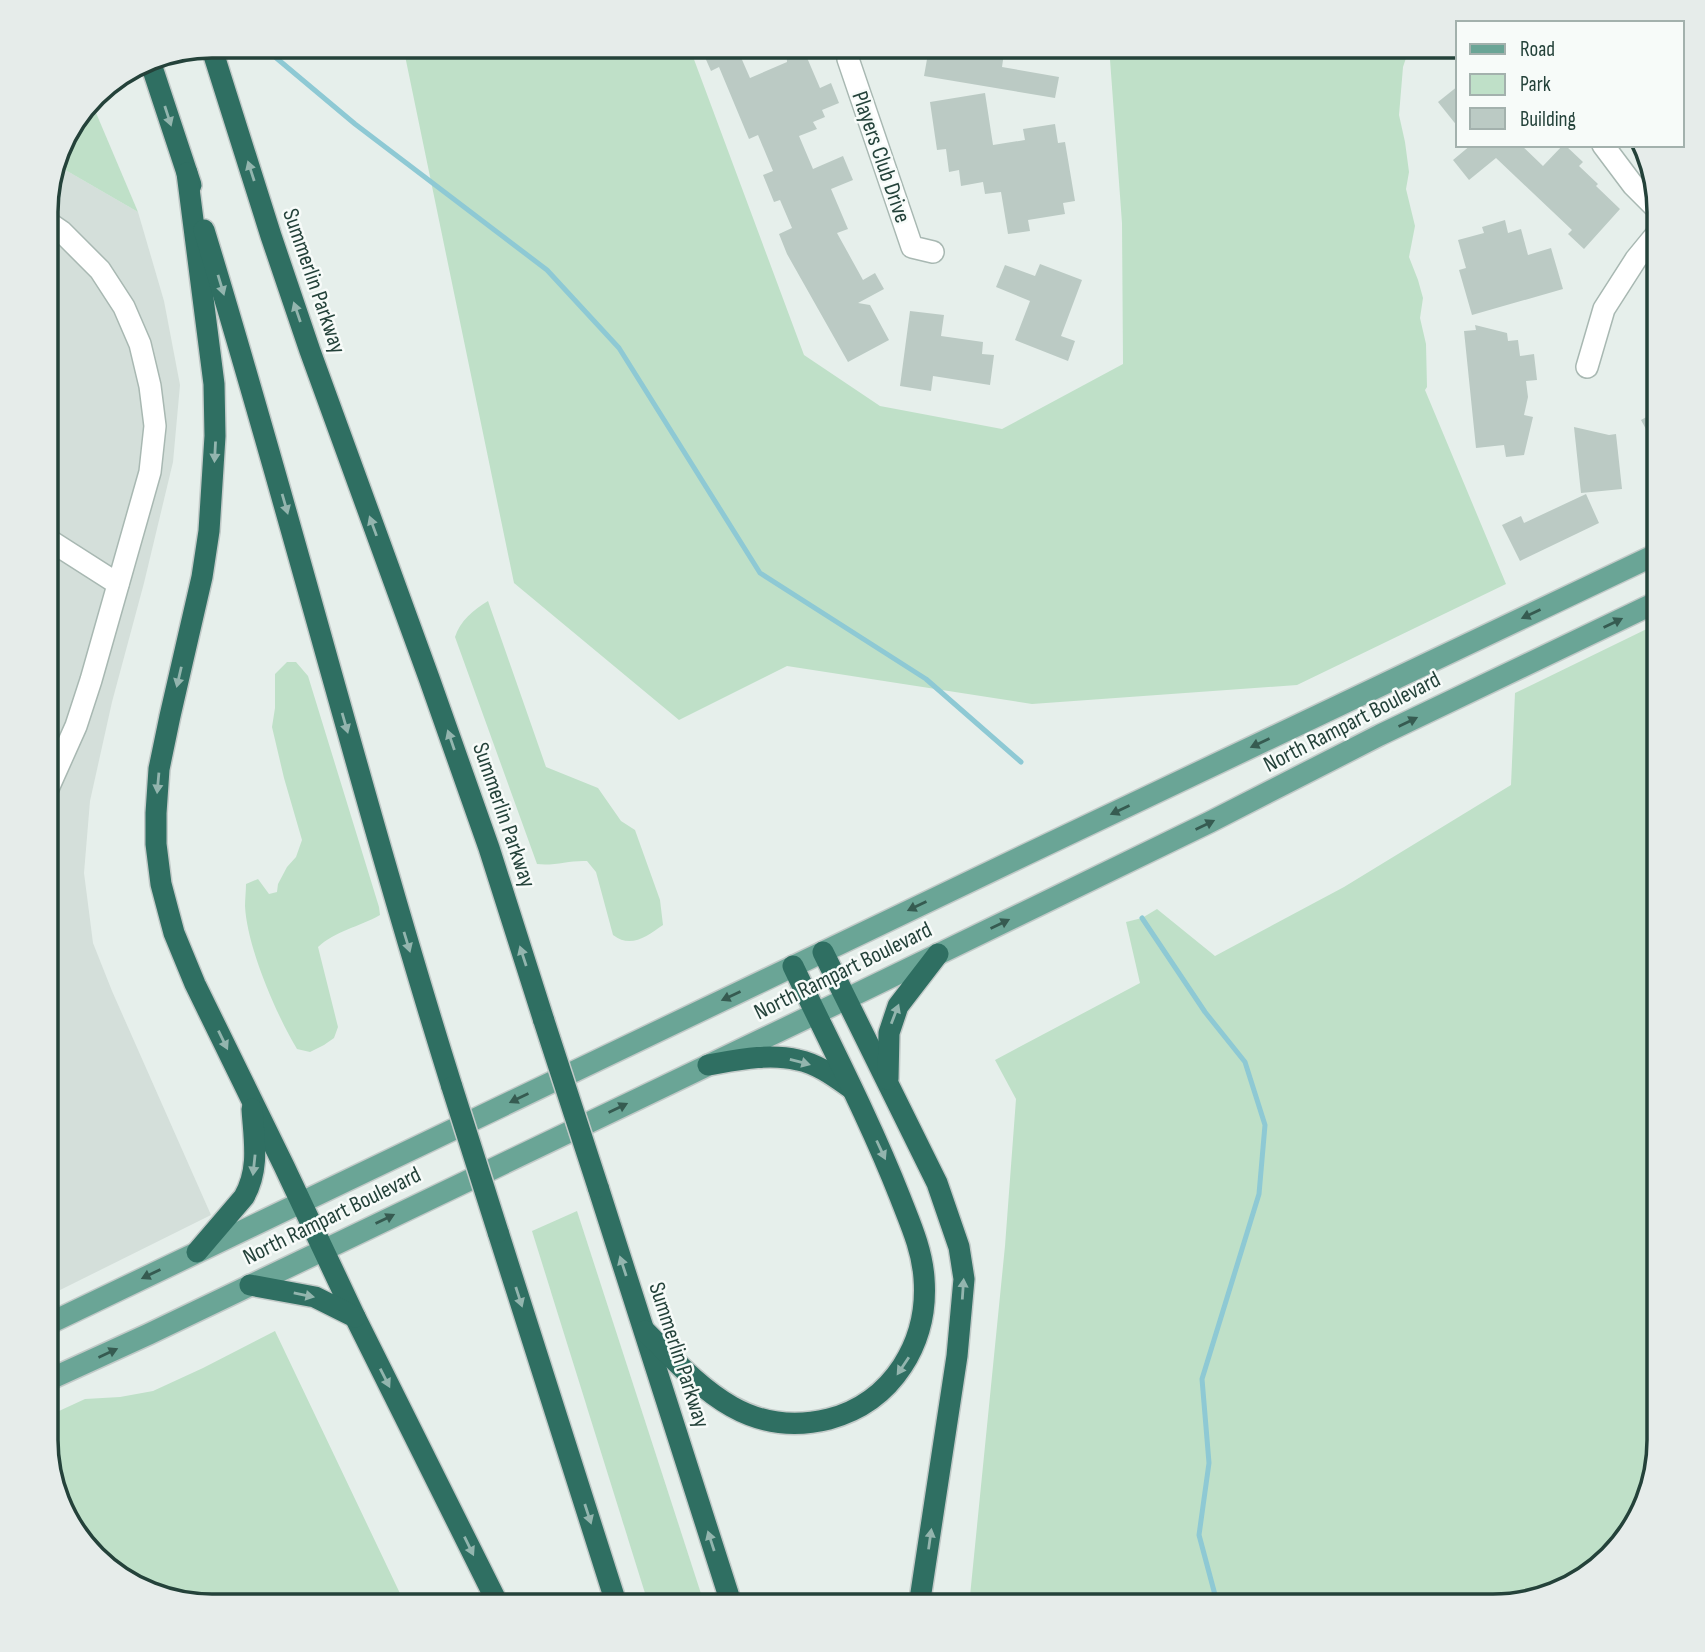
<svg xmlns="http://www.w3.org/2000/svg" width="1705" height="1652" font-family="'Sofia Sans Condensed',sans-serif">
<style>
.built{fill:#d4dfda}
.green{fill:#bfe0c8}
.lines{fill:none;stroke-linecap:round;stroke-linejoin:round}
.stream{stroke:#8ec9d4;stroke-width:5}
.building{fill:#bbcac4}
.minor-casing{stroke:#a8b8b2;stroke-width:24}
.major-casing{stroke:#c2cac8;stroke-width:24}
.highway-casing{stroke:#c2cac8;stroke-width:24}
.minor{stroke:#fff;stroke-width:21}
.major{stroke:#6aa596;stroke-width:21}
.highway{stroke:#2f6f62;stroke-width:21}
.highway-bridge-casing{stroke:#c2cac8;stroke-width:24;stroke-linecap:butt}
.highway-bridge{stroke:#2f6f62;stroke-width:21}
.oneway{fill:#93b5ae}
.oneway2{fill:#365b51}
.labels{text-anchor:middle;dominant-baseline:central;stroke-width:5;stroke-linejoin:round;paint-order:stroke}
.street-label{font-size:23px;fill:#24423a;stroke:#f7fbf9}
.rim{fill:none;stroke:#24423a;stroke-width:3.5}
</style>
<rect width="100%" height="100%" fill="#e6efeb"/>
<path class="built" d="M55,164l83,48 26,89 16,84 -7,77 -29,121 -32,119 -22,99 -6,72 9,70 19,48 99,224 -165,82v-1097z"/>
<g class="green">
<path d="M403,46h286l115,309 76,51 122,23 121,-65 -1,-141 -13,-177h301l-7,21 -4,48 6,27 4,30 -3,17 9,37 -6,31 9,23 5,18 -3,20 6,26 1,43 -2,3 81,194 -209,101 -265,19 -245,-38 -108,54 -165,-137z"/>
<path d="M91,101l47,111 -83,-48 7,-26z"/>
<path d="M488,601l58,166 52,21 23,33 14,9 25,70 3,25c-16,11 -32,24 -50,10l-17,-63 -9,-11c-17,-1 -32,5 -50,3l-82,-227c5,-16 18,-27 33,-36z"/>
<path d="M1659,623v818l-12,63 -44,61 -46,29 -63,12h-525l36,-360 11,-147 -21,-39 145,-77 -14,-61 16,-4 15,-9 58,47 129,-69 167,-102 4,-92z"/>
<path d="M287,662h9l12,14 71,231 1,8c-21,12 -45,16 -62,32l20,80 -4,11 -10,7 -14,7 -13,-3c-21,-35 -50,-102 -52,-143 0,-7 1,-15 1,-22l12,-5 11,15 8,-2 1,-8 9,-17 9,-10 6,-17 -18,-62 -12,-51 3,-19v-34z"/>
<path d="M577,1211l128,395h-56l-117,-375z"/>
<path d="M275,1331l131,275h-195l-63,-12 -61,-44 -29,-46 -12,-63v-24l39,-18 35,-2 33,-6 50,-23z"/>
</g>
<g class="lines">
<g class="stream">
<path d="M262,46l93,78 192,146 72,78 141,225 166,106 95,83"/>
<path d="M1142,918l63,94 40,50 20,63 -6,69 -57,185 7,84 -10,72 19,71"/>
</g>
</g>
<g class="building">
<path d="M700,46h36l14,32 37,-16 -1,-16h16l18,42 11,-5 8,20 -17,7 3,7 -12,5 4,7 -18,7 14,33 30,-13 10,24 -22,9 17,40 -11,4 26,47 12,-7 9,16 -26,14 12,2 19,35 -41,22 -61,-108 -8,-20 13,-6 -12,-28 -6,2 -11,-27 10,-4 -15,-36 -9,4 -30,-72 -8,4z"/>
<path d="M955,46h50l-3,21 57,10 -4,21 -131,-22 5,-28 25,4z"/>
<path d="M1458,86v41l-20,-25z"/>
<path d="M985,93l8,52 32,-5 -2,-11 32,-5 3,19 7,-1 10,59 -12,2 2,11 -37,6 2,11 -22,3 -7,-42 -16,2 -2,-12 -22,4 -2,-16 -10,2 -3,-23 -9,1 -7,-48z"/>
<path d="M1471,145h50l22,21 20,-21h2l18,17 -4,4 19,18 -2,2 24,23 -36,40 -16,-15 4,-4 -76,-72 -27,22 -16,-20z"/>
<path d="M1505,220l3,13 13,-4 7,26 23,-7 12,41 -91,26 -13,-45 7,-2 -8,-28 26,-7 -2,-6z"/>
<path d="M1040,264l42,16 -21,56 14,5 -7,20 -53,-21 15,-39 -34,-14 9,-22 30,11z"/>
<path d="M910,311l34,4 -3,21 42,6 -1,12 12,1 -4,30 -57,-9 -2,15 -31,-5z"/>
<path d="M1475,325l32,8 1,8 10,-1 2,16 14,-2 3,26 -11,1 2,16 -4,18 9,2 -9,38 -18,2 -2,-12 -28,3 -12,-117 12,-1z"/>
<path d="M1659,410v43l-18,-33z"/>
<path d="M1574,427l35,8 7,-1 6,55 -41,4z"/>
<path d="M1586,494l13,29 -79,38 -18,-36 19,-9 3,7z"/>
</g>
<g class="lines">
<defs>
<g id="minor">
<path d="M848,46v13l64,188 21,5"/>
<path d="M1603,145l30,40 26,26"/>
<path d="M1587,367l17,-58 32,-50 23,-28"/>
<path d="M46,538l72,46"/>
<path d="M46,793l30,-67 15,-46 59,-208 5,-46 -5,-40 -10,-42 -16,-37 -24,-37 -38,-38 -16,-11"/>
</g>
<g id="major">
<path d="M46,1325l977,-469 636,-303"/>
<path d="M46,1381l103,-47 697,-335 364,-177 170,-87 279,-134"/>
</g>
<g id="highway">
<path d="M211,46l60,190 39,115 119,327 60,170 55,173"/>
<path d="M149,58l42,127"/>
<path d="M187,173l27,211 1,52 -6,95 -7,46 -32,139 -11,53 -3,44v31l5,40 13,49 21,51 89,182 71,151 144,289"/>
<path d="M204,230c87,284 159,573 248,857"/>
<path d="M823,952l114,231 22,64 5,32 -7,77 -38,250"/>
<path d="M708,1065c29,-5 60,-12 90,-5 20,4 37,17 54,29"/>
<path d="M888,1079l1,-46 9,-27 40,-52"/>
<path d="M598,1187l134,419"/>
<path d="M498,1232l119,374"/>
<path d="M197,1252l47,-55c16,-28 10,-57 8,-88"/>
<path d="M250,1285l65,12 40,20"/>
<path d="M645,1331c53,53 100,109 184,88 64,-17 100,-77 95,-141 -2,-29 -14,-55 -24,-81 -31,-79 -71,-155 -107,-231"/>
</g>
</defs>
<use href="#minor" class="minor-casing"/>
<use href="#major" class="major-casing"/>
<use href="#highway" class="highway-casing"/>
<use href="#minor" class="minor"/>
<use href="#major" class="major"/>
<use href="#highway" class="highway"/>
<defs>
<g id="highway-bridge">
<path d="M544,1021l54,166"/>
<path d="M452,1087l46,145"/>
</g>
</defs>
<use href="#highway-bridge" class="highway-bridge-casing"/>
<use href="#highway-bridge" class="highway-bridge"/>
</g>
<defs><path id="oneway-solid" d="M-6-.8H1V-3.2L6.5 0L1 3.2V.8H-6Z" transform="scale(1.75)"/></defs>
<g class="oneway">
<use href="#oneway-solid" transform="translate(168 116) rotate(72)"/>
<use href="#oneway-solid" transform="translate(251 171) rotate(-108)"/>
<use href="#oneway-solid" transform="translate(221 285) rotate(73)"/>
<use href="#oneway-solid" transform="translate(297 312) rotate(-109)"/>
<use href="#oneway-solid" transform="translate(215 452) rotate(93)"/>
<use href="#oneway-solid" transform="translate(285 504) rotate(74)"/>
<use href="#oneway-solid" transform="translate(373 526) rotate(-110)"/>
<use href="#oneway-solid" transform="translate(179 677) rotate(103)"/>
<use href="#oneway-solid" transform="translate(345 723) rotate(74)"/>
<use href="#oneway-solid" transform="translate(451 740) rotate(-109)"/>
<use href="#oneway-solid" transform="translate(158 783) rotate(95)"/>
<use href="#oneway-solid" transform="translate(407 942) rotate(73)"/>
<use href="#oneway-solid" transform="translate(523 956) rotate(-108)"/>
<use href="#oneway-solid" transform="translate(895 1014) rotate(-69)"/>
<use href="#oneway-solid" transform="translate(223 1040) rotate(64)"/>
<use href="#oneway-solid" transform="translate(800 1062) rotate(15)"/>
<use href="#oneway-solid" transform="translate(881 1150) rotate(65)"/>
<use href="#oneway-solid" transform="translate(254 1165) rotate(96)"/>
<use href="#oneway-solid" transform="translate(623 1266) rotate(-108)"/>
<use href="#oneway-solid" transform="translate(963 1289) rotate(-86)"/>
<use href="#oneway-solid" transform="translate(304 1295) rotate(12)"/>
<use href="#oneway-solid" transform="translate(519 1297) rotate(72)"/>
<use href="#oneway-solid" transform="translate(903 1366) rotate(124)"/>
<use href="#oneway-solid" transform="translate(385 1378) rotate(63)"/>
<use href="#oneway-solid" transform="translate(588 1514) rotate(72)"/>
<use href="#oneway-solid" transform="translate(930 1539) rotate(-82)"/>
<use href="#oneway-solid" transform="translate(711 1541) rotate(-108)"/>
<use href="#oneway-solid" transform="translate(469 1546) rotate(64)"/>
</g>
<g class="oneway2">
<use href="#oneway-solid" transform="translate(1531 614) rotate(155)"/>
<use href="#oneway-solid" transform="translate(1613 623) rotate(-26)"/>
<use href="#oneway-solid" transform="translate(1408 722) rotate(-26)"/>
<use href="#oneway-solid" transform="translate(1260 743) rotate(155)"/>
<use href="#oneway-solid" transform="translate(1120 810) rotate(155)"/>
<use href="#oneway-solid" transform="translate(1205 825) rotate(-26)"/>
<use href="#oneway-solid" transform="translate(917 906) rotate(154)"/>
<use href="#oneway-solid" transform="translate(1000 924) rotate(-26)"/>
<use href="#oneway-solid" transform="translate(731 996) rotate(155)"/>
<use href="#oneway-solid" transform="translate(519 1098) rotate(154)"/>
<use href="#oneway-solid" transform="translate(618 1108) rotate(-26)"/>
<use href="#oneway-solid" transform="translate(385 1219) rotate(-26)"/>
<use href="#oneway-solid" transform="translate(151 1274) rotate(154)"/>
<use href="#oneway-solid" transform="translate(108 1353) rotate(-25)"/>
</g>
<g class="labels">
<g class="street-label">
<text transform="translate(881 157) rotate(71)">Players Club Drive</text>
<text transform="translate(314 281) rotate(71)">Summerlin Parkway</text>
<text transform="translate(1352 722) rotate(-27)">North Rampart Boulevard</text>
<text transform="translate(504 815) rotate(71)">Summerlin Parkway</text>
<text transform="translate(843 971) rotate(-26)">North Rampart Boulevard</text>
<text transform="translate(332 1216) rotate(-26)">North Rampart Boulevard</text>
<text transform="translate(679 1355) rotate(72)">Summerlin Parkway</text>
</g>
</g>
<path d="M0 0H1705V1652H0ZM212 58H1493A154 154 0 0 1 1647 212V1440A154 154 0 0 1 1493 1594H212A154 154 0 0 1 58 1440V212A154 154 0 0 1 212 58Z" fill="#e6ecea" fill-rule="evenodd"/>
<path class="rim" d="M212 58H1493A154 154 0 0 1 1647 212V1440A154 154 0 0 1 1493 1594H212A154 154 0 0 1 58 1440V212A154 154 0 0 1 212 58Z"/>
<rect x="1456" y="21" width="228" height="126" fill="#f7fbf9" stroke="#a3b1ad" stroke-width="2"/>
<rect x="1470" y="44" width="35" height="10" fill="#6aa596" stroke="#a3b1ad" stroke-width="2"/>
<text x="1520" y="56" font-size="21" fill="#24423a">Road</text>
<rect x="1470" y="74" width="35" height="21" fill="#bfe0c8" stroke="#a3b1ad" stroke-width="2"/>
<text x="1520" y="91" font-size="21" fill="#24423a">Park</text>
<rect x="1470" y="108" width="35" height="21" fill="#bbcac4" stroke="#a3b1ad" stroke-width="2"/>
<text x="1520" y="126" font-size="21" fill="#24423a">Building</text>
</svg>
